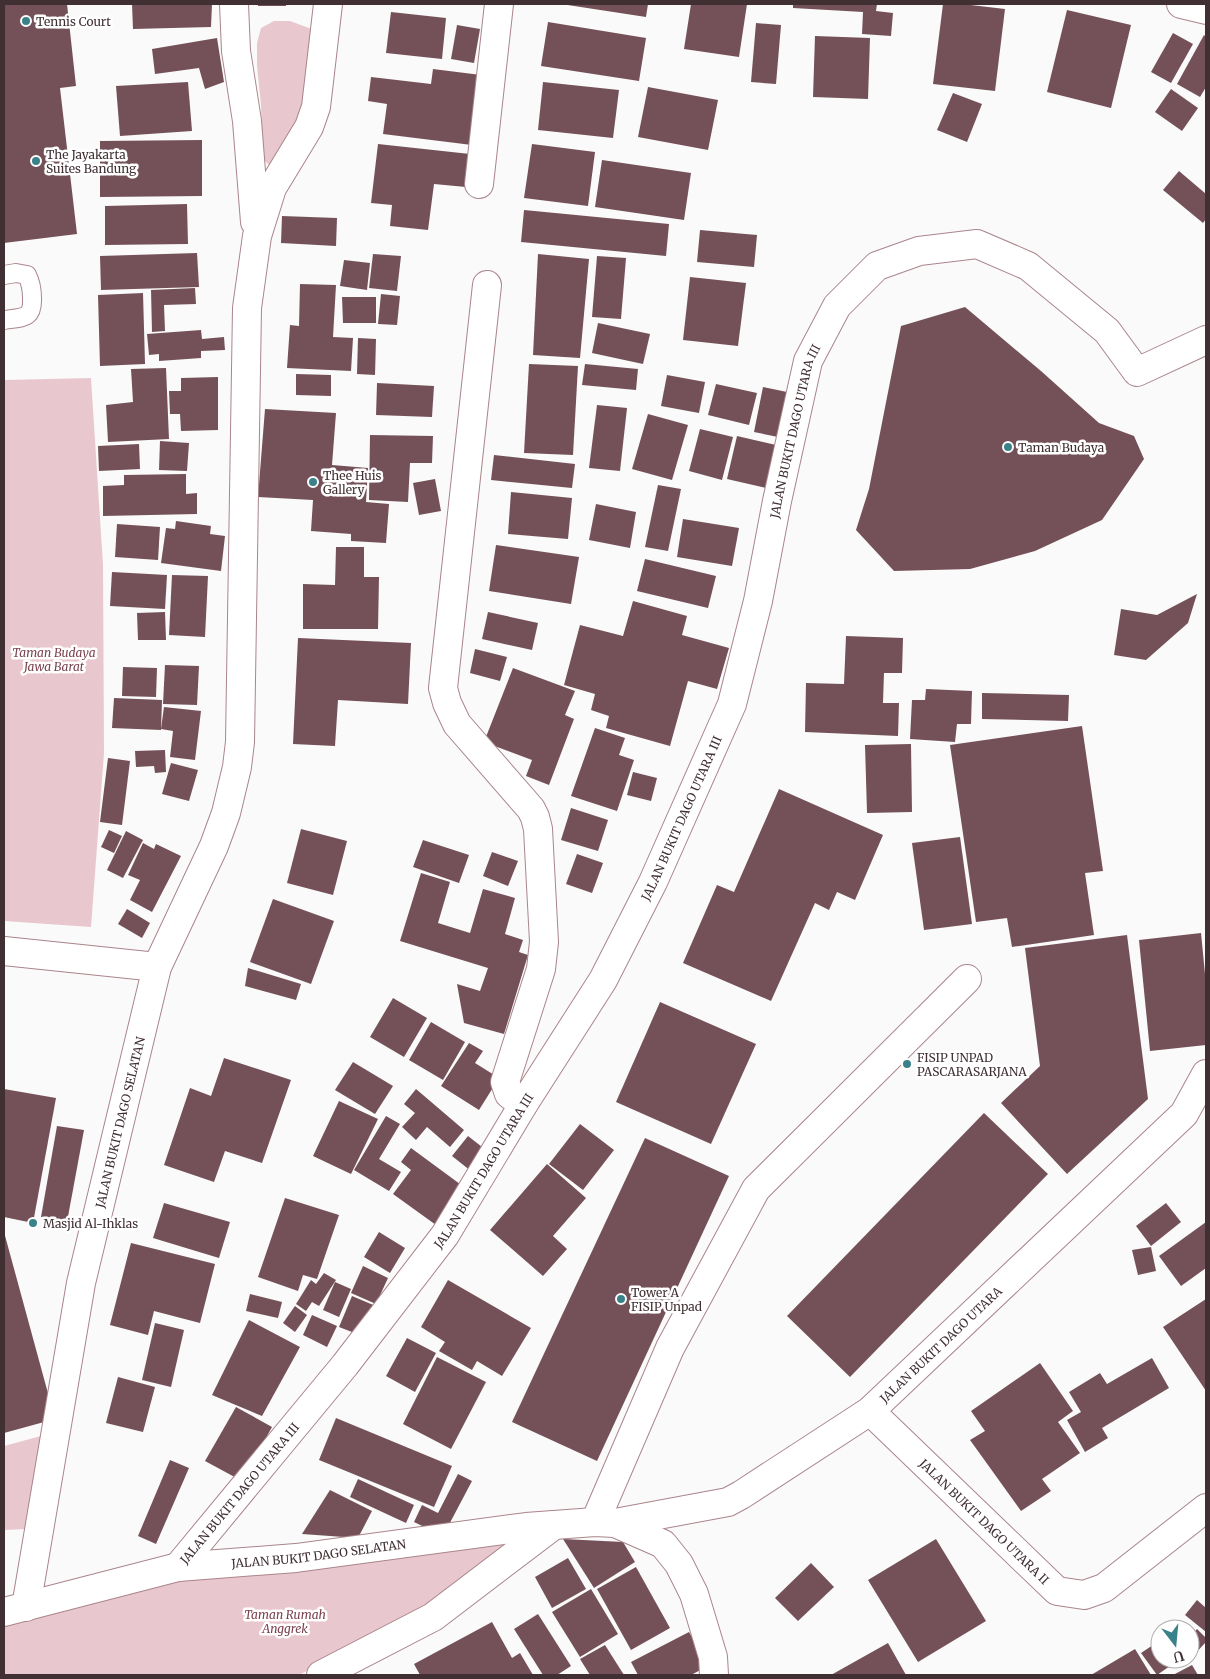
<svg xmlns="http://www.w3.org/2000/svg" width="1210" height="1679" font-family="Merriweather,serif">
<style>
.green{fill:#e8c8ce}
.building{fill:#745158}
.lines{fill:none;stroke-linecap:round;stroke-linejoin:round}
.lane-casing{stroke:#aa858b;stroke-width:20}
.street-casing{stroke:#aa858b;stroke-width:30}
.lane{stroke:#fff;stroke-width:18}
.street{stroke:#fff;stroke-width:28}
.poi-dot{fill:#3a8289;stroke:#fff;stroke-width:2}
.labels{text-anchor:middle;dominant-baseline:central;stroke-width:5;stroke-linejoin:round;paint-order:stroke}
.poi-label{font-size:12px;fill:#403033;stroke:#fff;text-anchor:start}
.street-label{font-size:12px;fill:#403033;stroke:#fff}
.park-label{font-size:12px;font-style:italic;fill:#7a424f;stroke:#fff}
</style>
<rect width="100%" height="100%" fill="#fafafa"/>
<g class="green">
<path d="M274,21h16l27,10 -14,80 -30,58 -10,-10 -2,-54 -4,-39v-23l4,-15z"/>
<path d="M91,378l12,187 1,188 -13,174 -87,-6v-541z"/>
<path d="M41,1436l-14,93 -23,1v-84z"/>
<path d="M508,1537l4,11 -83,60 -130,67h-295v-57l170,-43z"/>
</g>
<g class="building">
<path d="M4,4h63l9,82 -16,2 17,146 -73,9z"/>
<path d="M132,4h80l-1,23 -78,2z"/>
<rect x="258" y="4" width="28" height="2"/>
<path d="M561,4h87l-2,13z"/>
<path d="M691,4h56l-8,53 -55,-8z"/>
<path d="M793,4h84l-1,7 17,2 -2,23 -29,-2 1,-22 -70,-4z"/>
<path d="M943,4h19l43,5 -10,82 -62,-7z"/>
<path d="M1067,10l64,15 -20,83 -64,-16z"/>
<path d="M391,12l55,6 -4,41 -56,-6z"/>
<path d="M548,22l98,16 -7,43 -98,-15z"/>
<path d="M756,23l25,2 -5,59 -25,-2z"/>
<path d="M457,25l23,4 -6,34 -23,-4z"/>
<path d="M1173,33l20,11 -22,39 -20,-11z"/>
<path d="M1204,35l2,2v50l-6,10 -23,-13z"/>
<path d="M815,36l55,2 -2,61 -55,-2z"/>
<path d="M217,38l7,44 -19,7 -6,-21 -44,6 -3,-25z"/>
<path d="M433,69l56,7 -9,70 -97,-12 4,-30 -19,-3 3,-24 60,7z"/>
<path d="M188,82l4,49 -72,5 -4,-50z"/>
<path d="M543,82l76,8 -6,48 -75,-8z"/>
<path d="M648,87l70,13 -10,50 -70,-13z"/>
<path d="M1171,89l27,19 -16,23 -27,-19z"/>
<path d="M953,93l29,11 -15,38 -30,-12z"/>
<path d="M202,140v56l-102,1v-56z"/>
<path d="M378,144l92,10 -4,33 -32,-3 -6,46 -38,-4 2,-21 -21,-2z"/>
<path d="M532,144l63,8 -7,54 -64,-8z"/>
<path d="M602,160l89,13 -7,47 -89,-13z"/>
<path d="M1179,171l27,23v25l-3,4 -40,-33z"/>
<path d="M187,204l1,40 -83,1v-39z"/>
<path d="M524,210l145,14 -3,32 -145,-14z"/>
<path d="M282,216l55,2 -1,28 -55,-3z"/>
<path d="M700,230l57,5 -3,32 -57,-5z"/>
<path d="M197,253l2,34 -98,3 -1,-34z"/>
<path d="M373,254l28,2 -4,35 -28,-3z"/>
<path d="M538,254l51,5 -9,99 -47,-3z"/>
<path d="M597,256l29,2 -5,61 -29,-2z"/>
<path d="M344,260l26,3 -3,27 -27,-4z"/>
<path d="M690,277l56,6 -8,63 -55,-6z"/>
<path d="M300,284l36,1 -3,52 20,1 -2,33 -64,-3 3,-43 9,1z"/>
<path d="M195,288l1,16 -32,1 1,26 -13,1 -1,-42z"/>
<path d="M143,293l2,71 -45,2 -2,-71z"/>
<path d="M381,294l19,2 -3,29 -19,-1z"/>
<path d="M342,297h34v26h-33z"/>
<path d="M965,307l76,64 58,52 35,13 10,23 -42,61 -67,31 -65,18 -76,2 -38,-41 13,-41 32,-163z"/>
<path d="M598,323l52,11 -7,30 -51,-11z"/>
<path d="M201,330l1,9 22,-2 1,13 -24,1v7l-42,3v-7l-10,1 -2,-21z"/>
<path d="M358,338l18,1 -1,36 -18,-1z"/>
<path d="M529,364l49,2 -5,89 -49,-2z"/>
<path d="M585,364l53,5 -2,21 -54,-5z"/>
<path d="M166,368l3,71 -61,3 -2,-37 27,-3 -2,-33z"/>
<path d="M296,374l35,1v21l-35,-1z"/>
<path d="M667,375l38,7 -6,31 -38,-7z"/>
<path d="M218,377v53l-37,1 -1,-17h-10l-1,-23h12v-13z"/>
<path d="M377,383l57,3 -2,31 -56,-2z"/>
<path d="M716,384l41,9 -8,32 -41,-10z"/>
<path d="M763,387l24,5 -9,45 -24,-5z"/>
<path d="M597,405l30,3 -7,63 -31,-3z"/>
<path d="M265,409l71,4 -4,52 36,3 -2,34 23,2 -3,39 -35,-2v-7l-40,-3 2,-31 -55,-3z"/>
<path d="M648,414l40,11 -16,55 -40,-11z"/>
<path d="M700,429l33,8 -11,43 -33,-9z"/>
<path d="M370,435l63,1 -1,27h-22l-2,39 -39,-2z"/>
<path d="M737,436l39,9 -10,43 -39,-9z"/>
<path d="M160,441l29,2 -2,28 -28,-1z"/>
<path d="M139,444l1,25 -41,2 -1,-25z"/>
<path d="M494,455l81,9 -3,24 -81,-8z"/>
<path d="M186,474v20l11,-1v21l-94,2v-30l21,-1v-10z"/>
<path d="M435,479l6,32 -22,4 -6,-32z"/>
<path d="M658,485l23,4 -13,62 -23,-4z"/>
<path d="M511,492l61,6 -4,41 -60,-5z"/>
<path d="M596,504l40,8 -6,36 -41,-8z"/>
<path d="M683,519l56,9 -7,38 -55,-9z"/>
<path d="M176,521l35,5 -1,8 15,2 -4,35 -60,-8 5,-35 9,1z"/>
<path d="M117,524l43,3 -2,33 -43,-3z"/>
<path d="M496,545l83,12 -8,47 -82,-13z"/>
<path d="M336,547h28v30h15l-1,52h-75v-45l32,1z"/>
<path d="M645,559l71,17 -8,32 -71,-17z"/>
<path d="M112,572l55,3 -2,34 -55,-3z"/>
<path d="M172,575l36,1 -3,61 -36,-2z"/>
<path d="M1197,594l-9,29 -42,37 -32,-5 7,-46 36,6z"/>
<path d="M633,601l54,15 -5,19 47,13 -12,41 -29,-8 -18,65 -64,-18 3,-12 -18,-6 4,-16 -31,-9 16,-60 43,11z"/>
<path d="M165,612l1,28h-28l-1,-27z"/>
<path d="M488,612l50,11 -6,27 -50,-11z"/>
<path d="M846,636l57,2 -1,35h-18l-1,30h16l-1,33 -93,-4 1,-49 38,1z"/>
<path d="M298,638l113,5 -3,61 -70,-4 -3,46 -42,-2z"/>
<path d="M475,649l32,8 -7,24 -30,-8z"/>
<path d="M165,665l34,1 -2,39 -34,-1z"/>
<path d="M123,667l34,1 -1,29 -34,-1z"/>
<path d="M513,668l62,23 -10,24 9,4 -25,66 -23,-9 6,-16 -48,-18z"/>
<path d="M926,689l46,2 -1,33h-14l-2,18 -45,-3 2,-39h13z"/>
<path d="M982,693l87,2 -1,26 -86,-2z"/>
<path d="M114,698l48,2 -1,30 -49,-2z"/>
<path d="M164,707l37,4 -6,49 -25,-3 3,-26 -12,-2z"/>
<path d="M1082,726l21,145 -18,2 9,62 -82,12 -5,-29 -31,4 -26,-177z"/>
<path d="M595,728l30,10 -6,17 15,5 -17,51 -46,-15z"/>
<path d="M911,744l1,68 -45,1 -2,-68z"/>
<path d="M165,750l1,22 -11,1 -1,-7 -18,1 -1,-16z"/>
<path d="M108,758l22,3 -8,64 -22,-3z"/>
<path d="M171,763l27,7 -9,31 -27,-7z"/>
<path d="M633,772l24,6 -6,23 -24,-6z"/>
<path d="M779,789l104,46 -28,65 -18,-8 -8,18 -14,-7 -44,98 -88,-38 34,-78 17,7z"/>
<path d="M571,808l37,12 -10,31 -37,-11z"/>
<path d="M301,829l46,12 -14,54 -46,-12z"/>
<path d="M109,830l13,6 -8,17 -13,-6z"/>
<path d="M126,831l17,9 -20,38 -16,-8z"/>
<path d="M960,837l12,87 -48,6 -12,-87z"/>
<path d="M423,840l46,15 -10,28 -46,-16z"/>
<path d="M143,843l11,6 2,-5 25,12 -29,56 -22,-12 10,-20 -12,-5z"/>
<path d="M492,852l26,9 -10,25 -25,-10z"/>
<path d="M577,854l26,9 -11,30 -26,-9z"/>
<path d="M421,873l29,9 -12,41 32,10 13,-44 32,9 -10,36 18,6 -4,12 9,3 -24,79 -40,-11 -7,-39 23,7 8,-23 -88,-27z"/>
<path d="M273,899l61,22 -23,63 -61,-22z"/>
<path d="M127,909l23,14 -8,15 -24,-14z"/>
<path d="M1201,933l5,51v61l-56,6 -11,-111z"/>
<path d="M1127,935l21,164 -81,75 -66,-71 39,-37 -15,-118z"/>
<path d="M248,968l53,16 -5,16 -51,-14z"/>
<path d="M393,998l34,20 -23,39 -34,-20z"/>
<path d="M660,1002l96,42 -45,100 -95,-42z"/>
<path d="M431,1022l34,20 -22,38 -34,-20z"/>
<path d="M469,1043l14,8 -8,12 24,15 -20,32 -38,-24z"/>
<path d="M224,1058l67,22 -29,83 -37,-12 -11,31 -50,-17 26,-77 21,8z"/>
<path d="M353,1062l40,24 -18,28 -40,-24z"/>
<path d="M4,1089l52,9 -23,125 -29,-6z"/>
<path d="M416,1089l48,41 -14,17 -23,-20 -11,13 -14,-13 13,-14 -11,-9z"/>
<path d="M339,1101l39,18 -27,55 -38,-18z"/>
<path d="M984,1113l64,61 -198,203 -63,-61z"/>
<path d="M386,1116l14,8 -21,35 22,13 -12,19 -35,-21z"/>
<path d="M580,1124l34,26 -31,40 -34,-26z"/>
<path d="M57,1126l27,4 -17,92 -26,-5z"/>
<path d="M468,1136l23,18 -15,21 -24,-19z"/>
<path d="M645,1138l84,38 -132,285 -85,-39z"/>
<path d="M411,1148l53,39 -28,38 -43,-31 18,-24 -10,-8z"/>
<path d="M547,1164l39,34 -33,38 14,13 -24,27 -53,-46z"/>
<path d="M285,1198l54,17 -22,64 -14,-4 -5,16 -40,-14z"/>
<path d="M164,1203l66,19 -11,36 -66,-20z"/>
<path d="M1166,1203l15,19 -30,24 -15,-20z"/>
<path d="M1206,1222v46l-25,18 -22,-30z"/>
<path d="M4,1232l51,187 -51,14z"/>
<path d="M379,1232l26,16 -15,25 -26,-16z"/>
<path d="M131,1243l84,21 -15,59 -46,-12 -6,24 -38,-10z"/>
<path d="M1151,1247l5,24 -18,4 -6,-25z"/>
<path d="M363,1266l25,12 -12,26 -25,-11z"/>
<path d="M324,1273l12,7 -17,26 -7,-4 -6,9 -10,-7 15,-24 5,4z"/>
<path d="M448,1280l83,48 -29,48 -25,-15 -5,9 -33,-19 6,-9 -24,-15z"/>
<path d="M335,1282l16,7 -12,28 -16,-7z"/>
<path d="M250,1294l32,8 -4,16 -32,-7z"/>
<path d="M352,1296l26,11 -13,30 -26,-10z"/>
<path d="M1206,1299v92l-43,-64z"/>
<path d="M295,1306l12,9 -12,17 -12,-9z"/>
<path d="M312,1315l25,11 -10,21 -24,-12z"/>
<path d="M249,1320l51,27 -38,69 -50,-21z"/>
<path d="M155,1323l29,7 -13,57 -29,-7z"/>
<path d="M407,1338l29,15 -21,39 -29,-16z"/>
<path d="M437,1357l49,25 -35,67 -48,-25z"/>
<path d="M1152,1358l17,30 -67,40 6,10 -23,14 -18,-32 14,-8 -12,-20 31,-19 7,11z"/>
<path d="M1040,1363l33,48 -15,11 22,31 -38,26 9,12 -30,20 -51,-71 15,-9 -14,-20z"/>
<path d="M118,1377l37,10 -12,45 -37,-9z"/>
<path d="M236,1407l36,20 -30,54 -37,-20z"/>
<path d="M336,1418l116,48 -18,41 -115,-47z"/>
<path d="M170,1460l19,8 -33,76 -18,-8z"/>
<path d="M458,1474l14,7 -29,55 -29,-14 8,-17 16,8z"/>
<path d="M358,1479l56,26 -8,18 -56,-26z"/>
<path d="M330,1490l42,21 -14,27 -56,-4z"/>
<path d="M563,1539l60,3 12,20 -41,26z"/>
<path d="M936,1539l50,82 -68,41 -50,-82z"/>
<path d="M568,1558l18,31 -34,19 -17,-31z"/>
<path d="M811,1563l23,24 -36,34 -23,-23z"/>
<path d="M636,1567l34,61 -39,22 -34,-61z"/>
<path d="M591,1589l27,45 -38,23 -28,-45z"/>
<path d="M1197,1600l9,8v24l-21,-17z"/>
<path d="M538,1614l33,52 -14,9h-14l-29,-46z"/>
<path d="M492,1622l20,36 8,-5 13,22h-113l-6,-11z"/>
<path d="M1197,1629l9,9v4l-16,17v-22z"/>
<path d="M689,1632l19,34 -17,9h-53l-7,-13z"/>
<path d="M888,1643l18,32h-75z"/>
<path d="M1156,1643l4,6v10h20l-23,16 -16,-22z"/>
<path d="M605,1645l19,30h-34l-10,-16z"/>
<path d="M1135,1649l16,26h-60z"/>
<path d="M1192,1665l6,10h-25z"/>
</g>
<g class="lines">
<defs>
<path id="lane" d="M4,275l12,-2 11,2c4,8 5,14 5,23 1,22 -10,19 -28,22"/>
<g id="street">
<path d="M234,4l2,47 11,70 8,101"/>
<path d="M1181,4l25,6"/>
<path d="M479,184l20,-180"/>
<path d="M487,285l-44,403 4,15 10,21 74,85 4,8 3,12 6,113 -3,27 -36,113 4,12 14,11"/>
<path d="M4,951l153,16"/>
<path id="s1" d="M870,1411l187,180 27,4 20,-7 102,-80"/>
<path d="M595,1522l75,-174 86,-159 211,-210"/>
<path d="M615,1523l48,21 16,20 15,30 19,63 1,18"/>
<path id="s2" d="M178,1567l167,-202 100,-130 78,-130 80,-125 50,-98 79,-178 26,-103 19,-100 31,-140 29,-55 40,-40 42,-15 58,-7 51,22 79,65 30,41 69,-32"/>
<path id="s3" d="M26,1607l55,-324 76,-316 57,-121 12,-33 11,-46 3,-25 7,-434 10,-72 15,-48 37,-61 7,-20 12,-103"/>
<path id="s4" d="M4,1612l174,-45 118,-9 230,-31 69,-5 20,1 113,-21 13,-7 129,-84 314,-297 22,-40"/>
<path d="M321,1675l112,-58 121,-92"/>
</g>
</defs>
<use href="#lane" class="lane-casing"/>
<use href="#street" class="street-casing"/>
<use href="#lane" class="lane"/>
<use href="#street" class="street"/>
</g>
<g class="poi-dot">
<circle cx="26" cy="21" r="5"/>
<circle cx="36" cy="161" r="5"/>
<circle cx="1008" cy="447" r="5"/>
<circle cx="313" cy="482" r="5"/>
<circle cx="907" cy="1064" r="5"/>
<circle cx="33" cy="1223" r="5"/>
<circle cx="621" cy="1299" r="5"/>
</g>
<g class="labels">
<g class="poi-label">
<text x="36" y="21">Tennis Court</text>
<text x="46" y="154">The Jayakarta<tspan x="46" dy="14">Suites Bandung</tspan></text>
<text x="1018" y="447">Taman Budaya</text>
<text x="323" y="475">Thee Huis<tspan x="323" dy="14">Gallery</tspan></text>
<text x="917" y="1057">FISIP UNPAD<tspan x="917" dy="14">PASCARASARJANA</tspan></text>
<text x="43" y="1223">Masjid Al-Ihklas</text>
<text x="631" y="1292">Tower A<tspan x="631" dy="14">FISIP Unpad</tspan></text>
</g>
<g class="street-label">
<text stroke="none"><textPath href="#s2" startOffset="1311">JALAN BUKIT DAGO UTARA III</textPath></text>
<text stroke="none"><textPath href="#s2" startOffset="906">JALAN BUKIT DAGO UTARA III</textPath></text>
<text stroke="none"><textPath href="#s3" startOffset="494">JALAN BUKIT DAGO SELATAN</textPath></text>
<text stroke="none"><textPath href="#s2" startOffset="501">JALAN BUKIT DAGO UTARA III</textPath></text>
<text stroke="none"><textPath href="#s4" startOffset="1000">JALAN BUKIT DAGO UTARA</textPath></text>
<text stroke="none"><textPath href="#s2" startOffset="96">JALAN BUKIT DAGO UTARA III</textPath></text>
<text stroke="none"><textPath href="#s1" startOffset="159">JALAN BUKIT DAGO UTARA II</textPath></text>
<text stroke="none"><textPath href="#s4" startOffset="321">JALAN BUKIT DAGO SELATAN</textPath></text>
</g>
<g class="park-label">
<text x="54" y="652">Taman Budaya<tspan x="54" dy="14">Jawa Barat</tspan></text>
<text x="285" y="1614">Taman Rumah<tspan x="285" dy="14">Anggrek</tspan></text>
</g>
</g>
<rect width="1210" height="1679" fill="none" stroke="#403033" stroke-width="10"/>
<g transform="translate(1175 1644) rotate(164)"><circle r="24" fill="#ffffff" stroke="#b3acad"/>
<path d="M0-4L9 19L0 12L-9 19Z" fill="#3a8289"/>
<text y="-8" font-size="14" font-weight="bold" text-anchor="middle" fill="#403033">U</text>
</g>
</svg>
